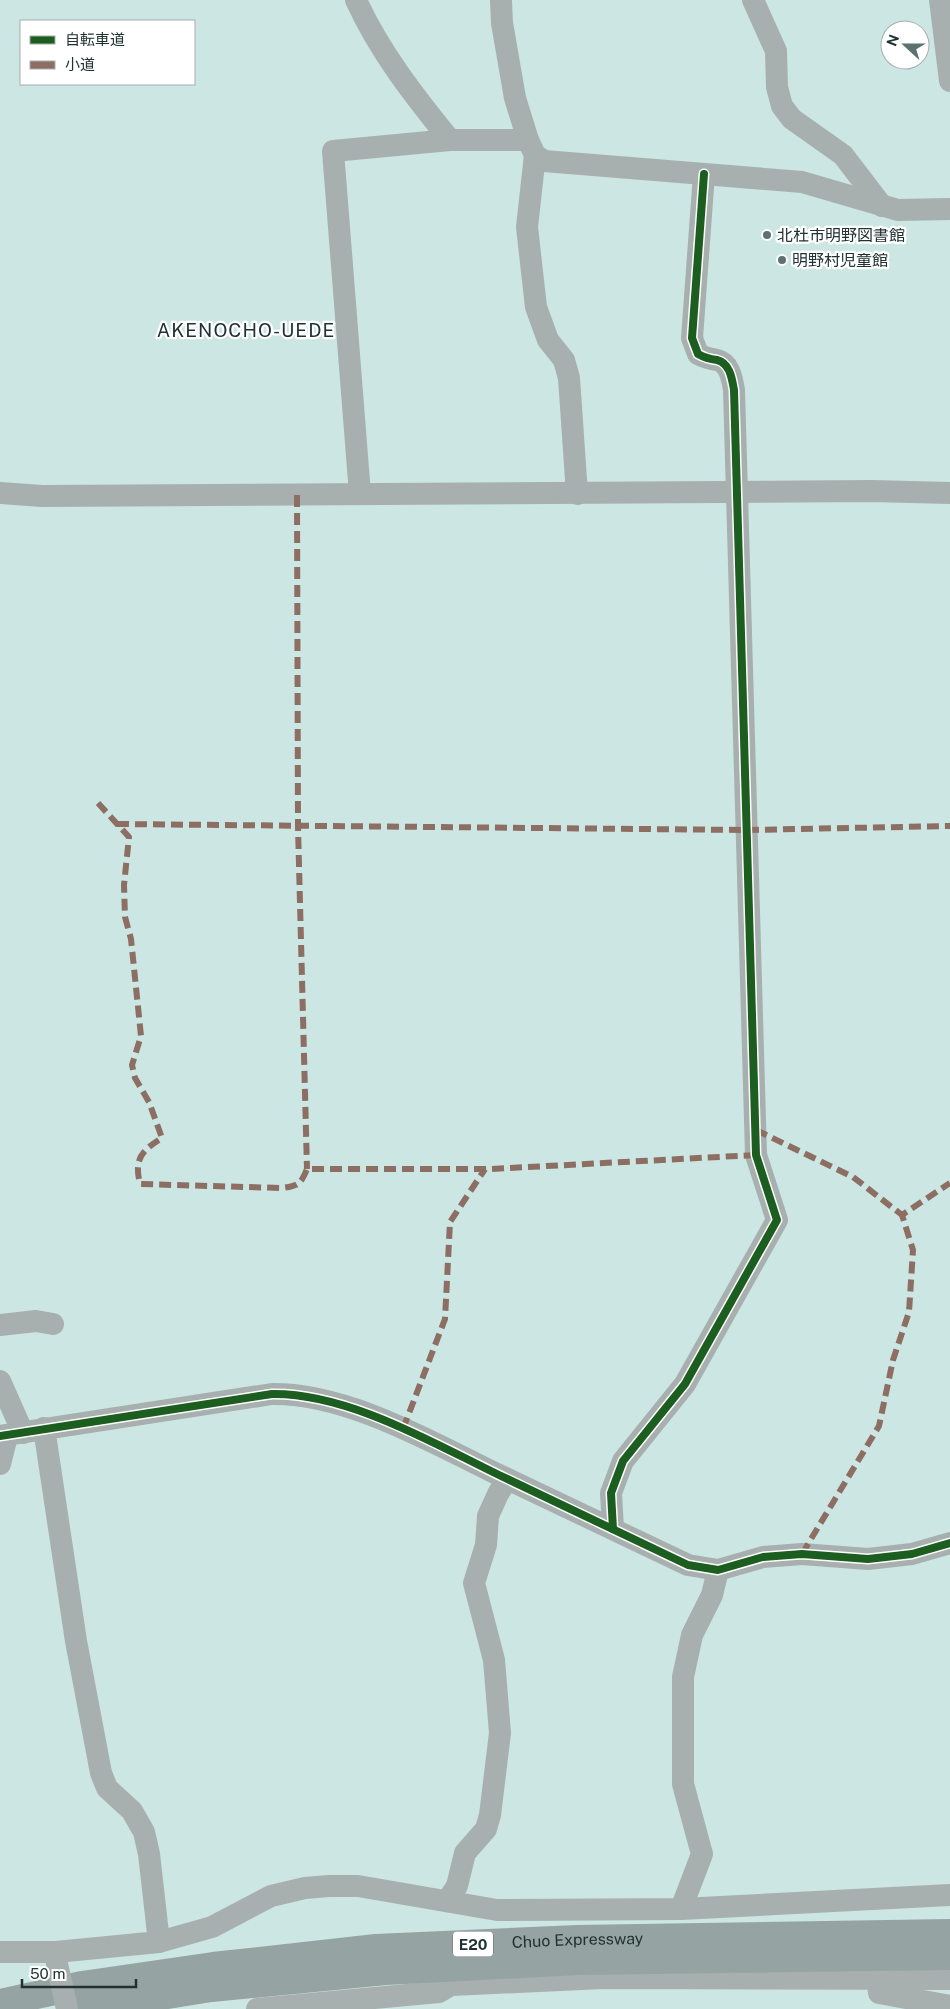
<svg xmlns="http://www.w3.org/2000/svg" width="950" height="2009" font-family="'Public Sans','Noto Sans JP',sans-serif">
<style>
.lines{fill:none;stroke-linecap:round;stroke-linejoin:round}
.minor{stroke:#a7b0af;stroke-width:22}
.highway{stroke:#95a4a3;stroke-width:28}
.minor-bridge{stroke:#a7b0af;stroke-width:22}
.quiet{stroke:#8d6e63;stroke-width:6;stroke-dasharray:12 6;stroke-linecap:butt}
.cycleway-casing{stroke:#fff;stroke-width:11}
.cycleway{stroke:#1b5e20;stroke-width:8}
.poi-dot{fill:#5c7170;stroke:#fff;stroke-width:2}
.labels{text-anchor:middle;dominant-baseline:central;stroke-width:4.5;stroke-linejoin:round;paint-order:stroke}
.shield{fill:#fff;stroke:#63706f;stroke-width:1}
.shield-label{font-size:15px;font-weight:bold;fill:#203231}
.poi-label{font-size:16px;fill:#203231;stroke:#fff;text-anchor:start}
.street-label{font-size:16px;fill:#203231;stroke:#fff}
.quarter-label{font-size:19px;letter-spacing:1px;fill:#203231;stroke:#fff}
</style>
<rect width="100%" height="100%" fill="#cce6e4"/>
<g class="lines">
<g class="minor">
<path d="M356,0c23,51 59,97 94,140h78"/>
<path d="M501,0l1,23 13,75 13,42 7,15 9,6 258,21 96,28 52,-1"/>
<path d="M753,0l23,51 1,36 5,19 10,13 51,36 39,51"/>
<path d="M940,0l10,81"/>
<path d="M535,155l-8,72 9,80 12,33 16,20 5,18 8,116"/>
<path d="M0,493l42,3 830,-5 78,2"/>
<path d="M360,494l-27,-343 117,-11"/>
<path d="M0,1325l36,-4 17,3"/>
<path d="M0,1381l23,52"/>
<path d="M44,1428l32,213 25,132 6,15 25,23 12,21 5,22 10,88"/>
<path d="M0,1436l272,-42c76,-1 161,49 227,81 63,30 126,60 189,90l30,5 45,-13 39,-3 66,5 44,-5 38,-11"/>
<path d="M0,1464l7,-28"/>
<path d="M613,1529l-2,-36 12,-32 62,-77 92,-164 -21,-65 -22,-765c-2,-11 -4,-27 -17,-30 -8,-1 -12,-2 -19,-6l-6,-16 12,-164"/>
<path d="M447,1901l10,-15 8,-33 21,-24 4,-14 10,-82 -6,-73 -20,-77 12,-38 2,-29 10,-22 9,-15"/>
<path d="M681,1909l21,-55 -19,-70v-107l9,-42 20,-40 6,-25"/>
<path d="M0,1952h56l103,-10 53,-15 59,-31 34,-8 24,-2h29l139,24 184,-1 269,-14"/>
<path d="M877,1977l2,16 71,13"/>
<path d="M257,2009l182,-17 12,-7 152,-7 347,1"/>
</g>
<g class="highway">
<path id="s1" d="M0,2003l82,-18 131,-19 163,-18 201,-9 373,-6"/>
<path d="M80,2009l131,-21 175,-17 193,-10 371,-5"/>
</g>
<path class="minor-bridge" d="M57,1964l10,45"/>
<g class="quiet">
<path d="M297,495l1,332 9,342"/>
<path d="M98,803l31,34 -5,48 1,32 6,22 10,97 -9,29 3,13 14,24 13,36c-21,13 -28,21 -22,46l142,4c16,-2 19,-4 25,-19h184l265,-14"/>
<path d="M117,824l630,6 203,-4"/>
<path d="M756,1130l97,47 49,38"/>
<path d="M403,1429l42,-110 5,-97 35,-53"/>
<path d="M802,1554l77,-128 14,-66 16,-48 4,-62 -11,-35 48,-32"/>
</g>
<defs>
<g id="cycleway">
<path d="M0,1436l272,-42c76,-1 161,49 227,81 63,30 126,60 189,90l30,5 45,-13 39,-3 66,5 44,-5 38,-11"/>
<path d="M613,1529l-2,-36 12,-32 62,-77 92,-164 -21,-65 -22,-765c-2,-11 -4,-27 -17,-30 -8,-1 -12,-2 -19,-6l-6,-16 12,-164"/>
</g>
</defs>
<use href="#cycleway" class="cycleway-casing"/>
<use href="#cycleway" class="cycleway"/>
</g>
<g class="poi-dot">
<circle cx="767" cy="235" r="5"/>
<circle cx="782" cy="260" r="5"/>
</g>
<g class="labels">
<rect class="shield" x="453" y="1931.5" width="40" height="25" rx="4"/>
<g class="shield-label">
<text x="473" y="1944">E20</text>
</g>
<g class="poi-label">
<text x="777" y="235">北杜市明野図書館</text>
<text x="792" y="260">明野村児童館</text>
</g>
<g class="street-label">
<text stroke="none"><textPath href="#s1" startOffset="582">Chuo Expressway</textPath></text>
</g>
<g class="quarter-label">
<text x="246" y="330">AKENOCHO-UEDE</text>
</g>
</g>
<rect x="20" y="20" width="175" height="65" fill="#ffffff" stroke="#a6adad"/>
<rect x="30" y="36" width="25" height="8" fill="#1b5e20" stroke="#a6adad"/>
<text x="65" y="45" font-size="15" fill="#203231">自転車道</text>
<rect x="30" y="61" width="25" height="8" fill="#8d6e63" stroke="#a6adad"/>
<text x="65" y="70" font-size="15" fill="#203231">小道</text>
<g transform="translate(905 45) rotate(291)"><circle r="24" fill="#ffffff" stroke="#a6adad"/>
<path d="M0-4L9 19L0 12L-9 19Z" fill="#5c7170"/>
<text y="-8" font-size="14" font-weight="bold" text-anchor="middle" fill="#203231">N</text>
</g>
<path d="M22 1979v8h114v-8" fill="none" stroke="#203231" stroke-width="2.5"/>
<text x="30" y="1979" font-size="15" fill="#203231" stroke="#ffffff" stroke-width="4" paint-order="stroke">50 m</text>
</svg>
